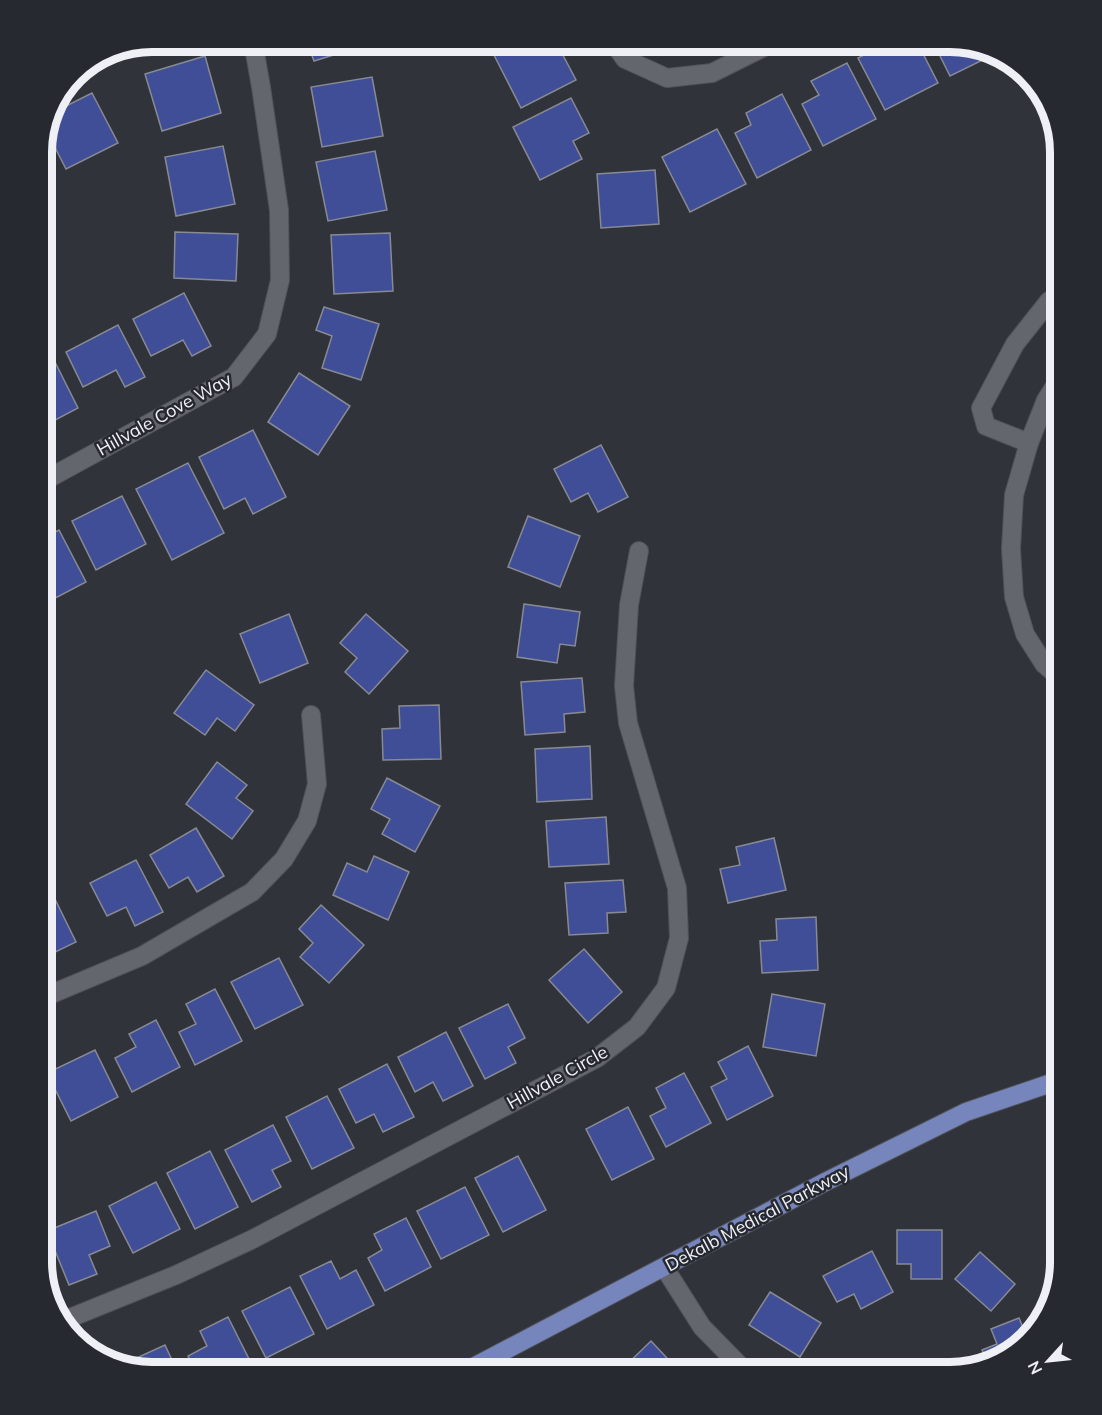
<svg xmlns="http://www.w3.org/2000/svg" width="1102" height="1415" font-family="Mulish,sans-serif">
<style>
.building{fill:#3f4e97;stroke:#888a93;stroke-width:1.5}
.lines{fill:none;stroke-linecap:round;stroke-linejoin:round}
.minor-casing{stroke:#505258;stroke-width:20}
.major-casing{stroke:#505258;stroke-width:20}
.minor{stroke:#64666e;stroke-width:18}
.major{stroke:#7785bd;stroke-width:18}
.labels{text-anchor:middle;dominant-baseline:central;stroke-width:5;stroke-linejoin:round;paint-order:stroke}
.street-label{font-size:18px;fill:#eff0f5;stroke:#262930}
.rim{fill:none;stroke:#eff0f5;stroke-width:8}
</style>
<rect width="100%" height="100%" fill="#30333a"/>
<g class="building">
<path d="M307,42h61l1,2 -55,17z"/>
<path d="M521,42h35l20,38 -55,28 -27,-53z"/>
<path d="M889,42h28l21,41 -53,27 -27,-52z"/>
<path d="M933,42h24l38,12 -45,22z"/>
<path d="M205,56l16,57 -59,18 -17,-57z"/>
<path d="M847,63l29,56 -53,27 -21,-42 17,-9 -8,-14z"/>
<path d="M372,77l11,59 -61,11 -11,-60z"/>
<path d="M92,93l26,50 -52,26 -20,-39 4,-16z"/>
<path d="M782,94l29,56 -54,28 -22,-45 16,-8 -5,-12z"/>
<path d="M571,98l18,35 -16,8 9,18 -42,21 -27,-53z"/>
<path d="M717,129l29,55 -56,28 -28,-55z"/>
<path d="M223,146l12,58 -59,12 -11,-59z"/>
<path d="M375,151l12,59 -59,11 -12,-59z"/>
<path d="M42,155l11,21 -11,5z"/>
<path d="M655,170l4,54 -58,4 -4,-54z"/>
<path d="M175,232l63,2 -2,47 -62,-3z"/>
<path d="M390,233l3,58 -59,3 -3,-59z"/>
<path d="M184,293l27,53 -19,10 -9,-16 -32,16 -18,-37z"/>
<path d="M324,307l55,17 -18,56 -39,-12 10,-32 -16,-6z"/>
<path d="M118,325l27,52 -20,10 -9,-17 -33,17 -17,-35z"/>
<path d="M53,358l25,50 -36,19v-64z"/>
<path d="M299,373l51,33 -32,49 -50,-33z"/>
<path d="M253,430l33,67 -33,17 -8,-16 -21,11 -25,-52z"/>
<path d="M601,445l27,52 -30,15 -10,-19 -17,9 -17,-33z"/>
<path d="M188,463l36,70 -52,27 -36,-71z"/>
<path d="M122,496l24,48 -50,26 -24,-49z"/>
<path d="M528,516l52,20 -20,51 -52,-20z"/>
<path d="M59,530l27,52 -44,23v-66z"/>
<path d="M524,604l56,8 -5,34 -15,-2 -3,19 -40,-6z"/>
<path d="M289,614l19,49 -48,20 -20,-49z"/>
<path d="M366,614l42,37 -39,43 -24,-22 12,-14 -17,-15z"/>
<path d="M206,670l48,35 -19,26 -18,-13 -12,17 -31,-22z"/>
<path d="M582,678l3,34 -21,2 1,18 -40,3 -4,-53z"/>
<path d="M439,705l2,54 -58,1 -1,-31 18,-1 -1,-22z"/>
<path d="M590,746l2,53 -55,3 -2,-53z"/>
<path d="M217,762l30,23 -11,13 17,13 -21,28 -46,-35z"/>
<path d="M387,778l53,28 -25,46 -33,-18 8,-15 -19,-10z"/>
<path d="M606,817l3,47 -60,3 -3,-46z"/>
<path d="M196,828l28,48 -27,16 -9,-15 -19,11 -19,-33z"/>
<path d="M774,838l12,52 -58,13 -8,-34 20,-4 -4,-18z"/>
<path d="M374,856l35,16 -21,48 -55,-25 14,-32 20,9z"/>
<path d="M136,860l27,52 -28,14 -9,-19 -19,9 -17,-33z"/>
<path d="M623,880l3,32 -19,1 1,20 -39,2 -4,-52z"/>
<path d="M52,893l24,49 -33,16 -1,-3v-57z"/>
<path d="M321,905l43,40 -35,38 -29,-26 13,-14 -14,-14z"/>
<path d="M816,917l2,53 -56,3 -2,-32 17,-1 -1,-21z"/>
<path d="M584,949l38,43 -34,31 -39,-43z"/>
<path d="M279,958l24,47 -48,24 -24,-47z"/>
<path d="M215,989l27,52 -47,24 -16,-33 17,-8 -10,-20z"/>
<path d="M772,994l53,10 -9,52 -53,-9z"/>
<path d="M508,1004l17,34 -17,9 8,16 -31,16 -26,-51z"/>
<path d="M156,1020l24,47 -48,25 -17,-34 21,-11 -7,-13z"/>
<path d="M446,1032l27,54 -30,15 -10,-19 -18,10 -17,-35z"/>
<path d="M748,1046l25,50 -46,24 -16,-33 16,-8 -9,-17z"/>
<path d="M95,1050l23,47 -47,24 -24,-48z"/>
<path d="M387,1064l27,53 -31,15 -9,-18 -18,9 -17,-34z"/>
<path d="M684,1073l27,50 -45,24 -16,-31 16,-8 -10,-20z"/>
<path d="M327,1096l27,52 -42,21 -26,-52z"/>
<path d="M42,1106l9,27 -9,3z"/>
<path d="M628,1107l26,52 -42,21 -26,-51z"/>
<path d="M273,1125l18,36 -19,9 9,17 -29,15 -27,-52z"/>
<path d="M210,1151l28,56 -43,22 -28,-56z"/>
<path d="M518,1156l28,54 -43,22 -28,-54z"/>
<path d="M156,1182l24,47 -47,24 -24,-47z"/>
<path d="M465,1187l24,48 -48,24 -24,-48z"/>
<path d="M96,1211l14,35 -21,9 8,19 -28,11 -22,-54z"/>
<path d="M406,1218l25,49 -46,24 -17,-33 14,-8 -8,-16z"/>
<path d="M897,1230h45v49h-31v-15h-14z"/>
<path d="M872,1251l21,41 -32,17 -7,-15 -17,8 -14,-26z"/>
<path d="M42,1252l14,36 -6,2 -8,-27z"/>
<path d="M980,1252l35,32 -24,27 -36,-32z"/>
<path d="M331,1261l9,18 16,-9 18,35 -47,24 -27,-53z"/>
<path d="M290,1287l24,47 -48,24 -24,-47z"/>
<path d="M770,1292l51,31 -21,34 -51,-32z"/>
<path d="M228,1317l24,48 -16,8h-40l-8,-17 19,-10 -7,-15z"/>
<path d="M1019,1318l8,19 -16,18 -24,7 -5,-12 15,-6 -6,-15z"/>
<path d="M651,1341l30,32h-63z"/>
<path d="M165,1345l13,28h-26l-31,-8z"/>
</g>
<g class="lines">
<defs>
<g id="minor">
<path d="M613,42l12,17 42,19 45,-5 62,-31"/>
<path d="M1029,443l-43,-17 -5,-18 34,-64 34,-43 11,-6"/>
<path d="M42,482l192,-105 33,-43 13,-54 -1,-70 -18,-123 -8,-45"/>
<path d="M1060,678l-16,-14 -19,-30 -11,-37 -3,-48 3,-54 15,-52 17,-43 14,-22"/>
<path d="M42,998l100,-42 110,-64 32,-33 23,-38 10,-37 -6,-69"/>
<path d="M664,1267l38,60 45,46"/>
<path d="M60,1322l116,-47 77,-36 344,-181 40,-31 29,-39 13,-50 -2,-50 -49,-165 -4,-37 5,-81 10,-54"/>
</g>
<path id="major" d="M462,1373l363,-191 141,-70 94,-32"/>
</defs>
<use href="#minor" class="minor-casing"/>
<use href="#major" class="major-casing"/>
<use href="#minor" class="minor"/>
<use href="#major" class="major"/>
</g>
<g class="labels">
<g class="street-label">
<text transform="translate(164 414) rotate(-29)">Hillvale Cove Way</text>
<text transform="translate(557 1077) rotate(-29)">Hillvale Circle</text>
<text transform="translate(757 1218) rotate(-28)">Dekalb Medical Parkway</text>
</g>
</g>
<path d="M0 0H1102V1415H0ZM152 52H950A100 100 0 0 1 1050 152V1262A100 100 0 0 1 950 1362H152A100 100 0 0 1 52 1262V152A100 100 0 0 1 152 52Z" fill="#262930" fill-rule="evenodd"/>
<path class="rim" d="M152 52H950A100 100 0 0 1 1050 152V1262A100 100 0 0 1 950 1362H152A100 100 0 0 1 52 1262V152A100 100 0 0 1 152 52Z"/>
<g transform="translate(1048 1361) rotate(243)" stroke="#262930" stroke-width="4.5" paint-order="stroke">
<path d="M0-4.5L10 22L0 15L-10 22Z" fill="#eff0f5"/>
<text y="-9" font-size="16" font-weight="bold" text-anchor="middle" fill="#eff0f5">N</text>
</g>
</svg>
